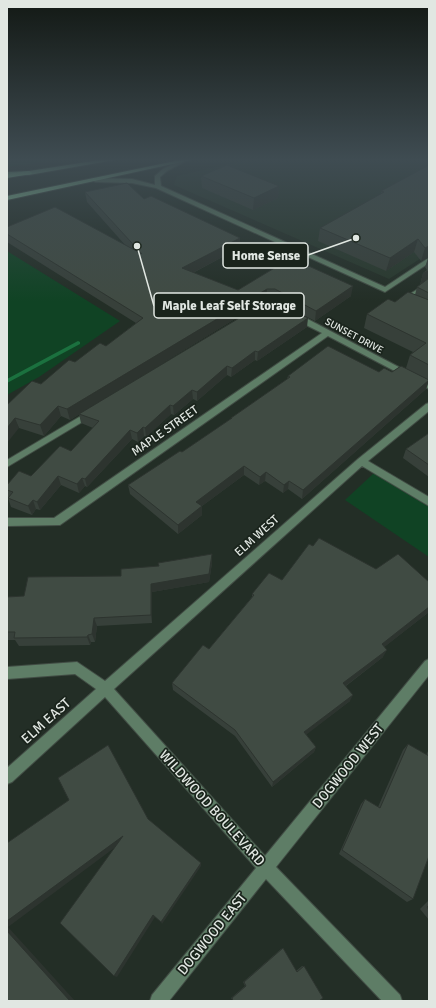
<svg xmlns="http://www.w3.org/2000/svg" width="436" height="1008" font-family="Signika,sans-serif">
<style>
.built{fill:#28382c}
.green{fill:#104324}
.lines{fill:none;stroke-linecap:round;stroke-linejoin:round}
.stream{fill:#1b713f;fill-rule:evenodd}
.minor-casing{stroke:#414c44;stroke-width:2}
.major-casing{stroke:#414c44;stroke-width:2}
.highway-casing{stroke:#414c44;stroke-width:2}
.minor{fill:#5e7d66;fill-rule:evenodd}
.major{fill:#8ed0a1;fill-rule:evenodd}
.highway{fill:#a0f1b8;fill-rule:evenodd}
.wall{fill:#37403a}
.shaded-wall{fill:#2d342f}
.building{fill:#404b43;stroke:#2d342f}
.labels{text-anchor:middle;dominant-baseline:central;stroke-width:3.5;stroke-linejoin:round;paint-order:stroke}
.far-street-label{font-size:10px;fill:#e1e7e2;stroke:#1a241c}
.street-label{font-size:12px;fill:#e1e7e2;stroke:#1a241c}
.near-street-label{font-size:14px;fill:#e1e7e2;stroke:#1a241c}
.leader{fill:none;stroke:#e1e7e2;stroke-width:1.5}
.callout-dot{fill:#e1e7e2;stroke:#1a241c;stroke-width:1.5}
.callout{fill:#1a241c;stroke:#e1e7e2;stroke-width:1.5}
.callout-label{font-size:13px;text-anchor:middle;font-weight:bold;fill:#e1e7e2}
</style>
<rect width="100%" height="100%" fill="#232e26"/>
<path class="built" d="M247,160h182v93l-40,26 -215,-94 3,-9z"/>
<g class="green">
<path d="M7,160h50l-50,7z"/>
<path d="M7,251l113,70 -81,56 -32,18z"/>
<path d="M374,473l55,34v50l-84,-57z"/>
</g>
<g class="lines">
<path class="stream" d="M78,341l2,1v2l-73,39v-4z"/>
<defs>
<g id="minor">
<path d="M179,161l5,1 -17,9 -7,6 1,9 224,101 42,-28 2,-1v5l-44,29 -229,-104 -24,-5 -37,-1 -3,-2 3,-2 37,1 23,6v-9l8,-7z"/>
<path d="M429,282v5l-19,14 19,9v5l-27,-12v-4z"/>
<path d="M294,315h6l129,68v6l-101,-53 -268,189 -53,1v-8h47l268,-185 -28,-14z"/>
<path d="M429,403v8l-61,50 61,36v9l-67,-40 -248,223 151,167 160,-195 4,-2v16l-153,192 124,128 2,6h-20l-116,-122 -97,122h-19l2,-6 104,-127 -151,-171 -93,85 -5,2v-16l89,-79 -21,-15 -68,5v-12l70,-5 28,19 253,-222 68,-55z"/>
<path d="M91,410l4,3 -1,2 -87,52v-7z"/>
</g>
<g id="major">
<path d="M100,160h14l-85,15 -22,1v-4l22,-1z"/>
<path d="M180,160h11l-184,40v-4z"/>
</g>
<path id="highway" d="M29,171l3,2 -1,1 -24,4v-4z"/>
</defs>
<use href="#minor" class="minor-casing"/>
<use href="#major" class="major-casing"/>
<use href="#highway" class="highway-casing"/>
<use href="#minor" class="minor"/>
<use href="#major" class="major"/>
<use href="#highway" class="highway"/>
</g>
<g class="wall">
<path d="M429,165v216l-3,8 -124,110 -14,-10 -5,4 -18,-12 -6,4 -15,-10 -42,31v9l-24,19 -48,-40 -2,-9 54,-33 49,-33v-1l56,-39 1,-3 91,-4h13l14,-4 4,-13 3,-3 -49,-24 3,-14 28,-12 20,-7 2,-8 3,-2 3,-12 4,-3 -2,-3 3,-9 -7,3 -7,-9 -28,19 -68,-30 2,-13 61,-33v-4z"/>
<path d="M201,176l78,10 -1,12 -25,12 -51,-22z"/>
<path d="M85,192l59,7 96,39 -1,10 -46,25 45,17 53,-32 60,38 -36,25 -41,-21h-2l35,27 -50,34 -2,-1 -24,17 -4,-2 -30,26 -4,-2 -19,16 -3,-1 -25,23 -2,-1 -6,6 -6,-3 -45,48 -2,-1 -6,7 -18,-8 -21,25 -4,-1 -4,6 -21,-8 -3,-9v-1l-1,-1v-11l24,-9 40,-25 22,-23 -12,-5 -2,-9 190,-114h-3l-196,120 -9,-4 -17,20 -25,-8 -12,-23 68,-43 31,-16 30,-23 -129,-81v-15l119,19 -39,-44z"/>
<path d="M429,433v44l-26,-19 3,-9z"/>
<path d="M212,563l-3,19 -57,10v31l-55,3 -2,16h-4l-1,3 -71,1 -4,-6h-8v-43l17,-1 97,-20z"/>
<path d="M282,580l147,32 -45,35 -1,10 -37,29 4,15 -44,33 10,13 -2,5 -42,35 -37,-51 -62,-46 -1,-7 37,-34 43,-52v-3z"/>
<path d="M408,744l18,11 3,-6v107l-16,43 -6,3 -68,-48 22,-50 4,-5 13,8 25,-57z"/>
<path d="M429,900v20l-9,-11z"/>
<path d="M283,948l13,23 6,-5h2l19,32 -90,3 -2,-3 14,-12 -2,-4 38,-33z"/>
</g>
<g class="shaded-wall">
<path d="M279,186l-1,12 -25,12 1,-12z"/>
<path d="M240,238l-1,10 -56,30 -1,-10z"/>
<path d="M418,239l-4,13 -28,19 4,-13z"/>
<path d="M429,246v8l-1,4 -7,3 4,-13z"/>
<path d="M429,270v11l-9,5 3,-13z"/>
<path d="M353,286l-2,10 -36,25 1,-10z"/>
<path d="M267,289l-1,11 -196,120 -3,-11z"/>
<path d="M308,318l-1,9 -50,34 1,-9z"/>
<path d="M255,351v9l-24,17 1,-9z"/>
<path d="M227,366v9l-30,26v-9z"/>
<path d="M429,380l-3,9 -124,110 1,-9z"/>
<path d="M192,390l1,9 -19,16 -1,-9z"/>
<path d="M170,405l1,9 -25,23 -1,-9z"/>
<path d="M58,406l3,10 -17,20 -4,-11z"/>
<path d="M15,418l4,10 -12,15v-15z"/>
<path d="M143,427l1,9 -6,6 -1,-9z"/>
<path d="M130,430l2,9 -45,48 -2,-8z"/>
<path d="M244,466v9l-42,31v9l-24,19v-9l18,-23z"/>
<path d="M266,472l-1,9 -6,4 1,-8z"/>
<path d="M58,476l3,9 -21,25 -3,-8z"/>
<path d="M82,478l3,8 -6,7 -2,-9z"/>
<path d="M289,481l-1,8 -5,4 1,-8z"/>
<path d="M33,500l3,9 -4,6 -4,-9z"/>
<path d="M212,554v9l-3,19 -57,10v31l-1,-8v-31z"/>
<path d="M429,607v5l-51,40 4,-8z"/>
<path d="M94,618l3,8 -2,16 -3,-8z"/>
<path d="M88,635l3,7 -1,3 -3,-8z"/>
<path d="M387,650l-4,7 -43,33 3,-7z"/>
<path d="M353,695l-3,6 -48,37 2,-6z"/>
<path d="M316,747l-2,5 -42,35 1,-5z"/>
<path d="M123,836l2,4 -117,87 67,74h-5l-63,-70v-10z"/>
<path d="M201,863v3l-39,58 -1,-2z"/>
<path d="M153,915l2,2 -38,60 -3,-1z"/>
</g>
<g class="building">
<path d="M227,165l52,21 -25,12 -53,-22z"/>
<path d="M429,165v81l-4,2 -7,-9 -28,19 -70,-30 64,-36 -3,-1z"/>
<path d="M127,183l17,16 7,-3 89,42 -58,30 56,22 53,-32 62,28 -37,25 -41,-22h-8l-200,120 -9,-3 -18,19 -25,-7 -8,10v-23l25,-24 9,3 28,-24 6,2 25,-19 6,3 37,-28 -136,-84v-7l48,-20 87,47 -57,-62z"/>
<path d="M429,278v15l-12,-6z"/>
<path d="M408,292l21,8v65l-19,-10 16,-12 -59,-29 21,-15 7,3z"/>
<path d="M271,299l37,19 -50,34 -3,-1 -23,17 -5,-2 -30,26 -5,-2 -19,16 -3,-1 -25,23 -2,-1 -6,6 -7,-3 -45,49 -3,-1 -5,6 -19,-8 -21,26 -4,-2 -5,6 -20,-8 5,-6 -6,-2v-5l12,-14 12,5 29,-30 11,5 28,-30 -20,-7z"/>
<path d="M328,346l51,26 5,-4 8,4 9,-6 28,14 -126,110 -14,-9 -5,4 -18,-13 -6,5 -16,-11 -48,36 6,4 -24,19 -50,-40 52,-34 2,1 50,-34h-1l59,-41 -2,-1z"/>
<path d="M429,433v32l-23,-16z"/>
<path d="M319,538l57,31 22,-15 31,28v25l-47,37 5,6 -44,33 10,12 -49,37 12,15 -43,35 -38,-52 -63,-47 31,-38 6,4 45,-54 -2,-1 17,-21 13,7 27,-36 4,2z"/>
<path d="M212,554l-3,20 -58,10v31l-57,3 -2,16 -4,1 -1,2 -73,1 1,-6h-8v-35l17,-1 4,-19 93,-1v-7l38,-3 -1,-3z"/>
<path d="M408,744l21,12v-1v101l-16,43 -71,-49 23,-51 15,9z"/>
<path d="M108,745l40,74 53,44 -40,59 -8,-7 -39,61 -54,-53 63,-87 -116,85v-78l62,-43 -11,-22z"/>
<path d="M429,905v5l-2,-3z"/>
<path d="M7,931l63,70h-63z"/>
<path d="M283,948l14,24 7,-6 19,32 -4,3h-86l-1,-3 14,-12 -2,-4z"/>
</g>
<linearGradient id="sky" x2="0" y2="1"><stop stop-color="#131915"/><stop offset="0.53" stop-color="#3f4c52"/><stop offset="1" stop-color="#3f4c52" stop-opacity="0"/></linearGradient>
<rect width="436" height="301" fill="url(#sky)"/>
<g class="labels">
<g class="far-street-label">
<text transform="translate(354 336) rotate(28)">SUNSET DRIVE</text>
</g>
<g class="street-label">
<text transform="translate(165 431) rotate(-35)">MAPLE STREET</text>
<text transform="translate(257 536) rotate(-42)">ELM WEST</text>
</g>
<g class="near-street-label">
<text transform="translate(46 721) rotate(-42)">ELM EAST</text>
<text transform="translate(348 766) rotate(-51)">DOGWOOD WEST</text>
<text transform="translate(212 808) rotate(48)">WILDWOOD BOULEVARD</text>
<text transform="translate(212 934) rotate(-51)">DOGWOOD EAST</text>
</g>
</g>
<path class="leader" d="M356 238L308 255M137 246L154 306"/>
<g class="callout-dot">
<circle cx="356" cy="238" r="4"/>
<circle cx="137" cy="246" r="4"/>
</g>
<g class="callout">
<rect x="223" y="243" width="85" height="25" rx="4"/>
<rect x="154" y="293" width="150" height="25" rx="4"/>
</g>
<g class="callout-label">
<text x="266" y="260">Home Sense</text>
<text x="229" y="310">Maple Leaf Self Storage</text>
</g>
<rect width="436" height="1008" fill="none" stroke="#e1e7e2" stroke-width="16"/>
</svg>
